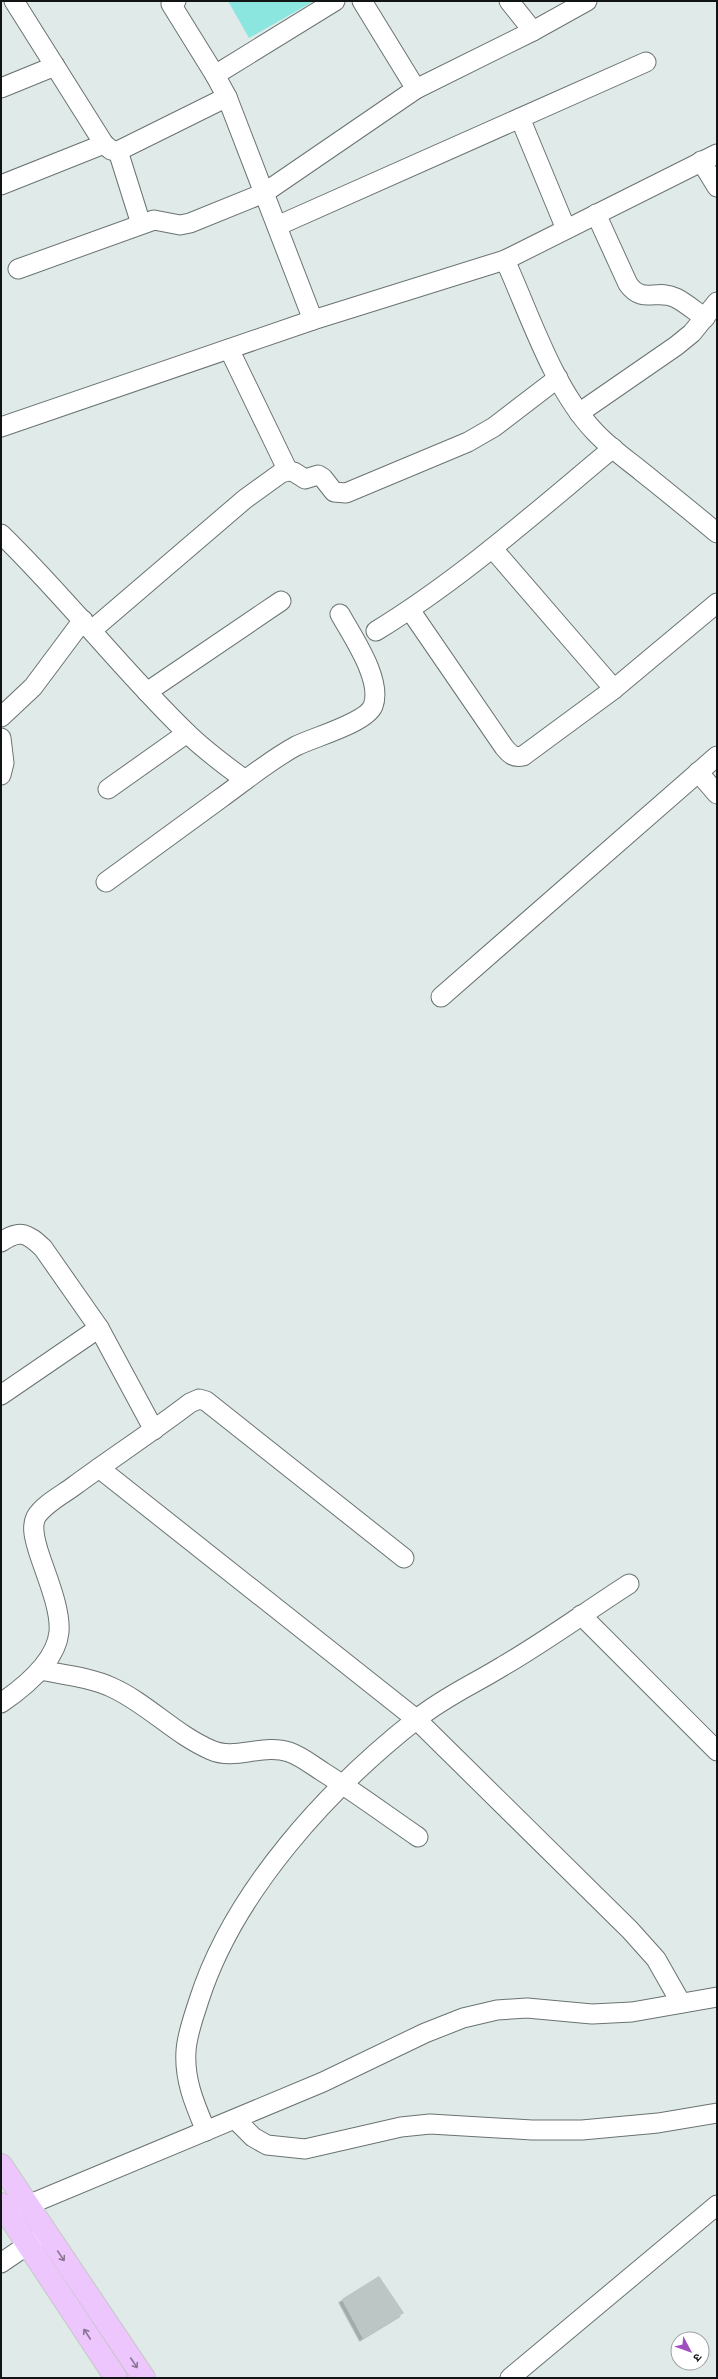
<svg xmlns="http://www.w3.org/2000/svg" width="718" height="2379" font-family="'Archivo Narrow','Noto Sans Devanagari',sans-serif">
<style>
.green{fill:#8ae6df}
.building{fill:#bcc6c5;filter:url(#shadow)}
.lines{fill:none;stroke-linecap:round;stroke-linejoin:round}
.minor-casing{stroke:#6a7372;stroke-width:21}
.major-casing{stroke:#c6c7c7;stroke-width:24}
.minor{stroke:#fff;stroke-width:19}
.major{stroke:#ecc6fc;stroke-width:22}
.oneway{stroke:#897694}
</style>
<defs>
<filter id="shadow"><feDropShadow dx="-3.5" dy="3.5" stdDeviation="0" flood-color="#0004"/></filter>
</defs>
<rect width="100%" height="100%" fill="#e0eae9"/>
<path class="green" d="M228,1h86l-65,37z"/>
<path class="building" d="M379,2276l25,37 -41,25 -21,-39z"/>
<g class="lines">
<defs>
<g id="minor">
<path d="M14,1l90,143 7,6 7,1 109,-54"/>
<path d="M176,1l-5,3 44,71 12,22 86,223"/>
<path d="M362,1l54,88"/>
<path d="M509,1l24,30"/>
<path d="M215,75l120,-74"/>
<path d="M1,88l54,-22"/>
<path d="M520,118l46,111"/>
<path d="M118,151l23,73"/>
<path d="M701,161l16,26"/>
<path d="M1,185l103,-41"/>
<path d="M596,214l32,70c15,21 28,4 48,14 10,5 20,14 29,20"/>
<path d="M277,226l369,-164"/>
<path d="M505,260c25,55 48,128 90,172 14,15 31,27 46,39 26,21 51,41 76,62"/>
<path d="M18,269l136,-49 26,5 10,-2 74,-30 152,-104 117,-58 54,-30"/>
<path d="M229,349l59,122"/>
<path d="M579,413l97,-67 16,-13 25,-31"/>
<path d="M1,427l312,-107 192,-60 212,-106"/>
<path d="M1,534c65,63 120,135 185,198 18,18 39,33 59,48"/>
<path d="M493,549l121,140"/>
<path d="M410,610l94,137c6,7 9,11 19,9l91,-67 103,-86"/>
<path d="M92,630l153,-131 36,-26 7,-2 6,1 11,7 13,-4 5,3 11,14 12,1 122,-51 26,-15 64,-49"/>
<path d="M376,631c85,-52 160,-119 237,-183"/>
<path d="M147,692l134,-91"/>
<path d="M1,717l32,-30 50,-67"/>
<path d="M1,738l3,25 -3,12"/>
<path d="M698,772l19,22"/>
<path d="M108,789l79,-56"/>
<path d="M106,882c38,-28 77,-56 115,-84 25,-18 49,-38 75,-52 18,-9 70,-23 77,-40 10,-26 -21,-70 -33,-92"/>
<path d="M441,997l276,-241"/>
<path d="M1,1242c19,-13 26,-9 42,6l56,80 55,102"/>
<path d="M1,1395l98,-67"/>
<path d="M99,1468l317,251 214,211 26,29 25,44"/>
<path d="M581,1615l136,136"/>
<path d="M40,1670c24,5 49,7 71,17 36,16 63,47 100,63 24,11 52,-7 78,2 12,4 23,13 34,20 32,20 63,43 95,65"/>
<path d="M1,1703c22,-15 55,-41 58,-71 2,-24 -14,-59 -21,-82 -3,-10 -7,-23 -2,-33 8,-13 26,-22 38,-31 38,-28 78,-54 116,-83l9,-4 7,2 198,157"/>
<path d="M235,2119l18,18 14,8 38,4 96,-22 29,-3 102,6h50l76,-7 59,-10"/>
<path d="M206,2131c-11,-26 -22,-51 -20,-80 1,-17 8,-35 13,-51 35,-109 129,-211 218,-281 27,-22 57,-35 86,-53 43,-25 84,-55 126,-82"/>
<path d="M16,2212l12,-7 295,-123 102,-49 38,-15 34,-8 30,-2 65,6 40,-2 85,-15"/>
<path d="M1,2263l38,-26"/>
<path d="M510,2378l207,-173"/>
</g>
<g id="major">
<path d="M1,2165l143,213"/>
<path d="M1,2204l115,174"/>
</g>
</defs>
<use href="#minor" class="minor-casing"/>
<use href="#major" class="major-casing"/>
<use href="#minor" class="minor"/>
<use href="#major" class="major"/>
</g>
<defs><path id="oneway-shaft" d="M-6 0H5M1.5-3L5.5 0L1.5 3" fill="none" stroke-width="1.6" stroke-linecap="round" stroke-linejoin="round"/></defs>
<g class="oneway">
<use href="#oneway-shaft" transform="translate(61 2256) rotate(56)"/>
<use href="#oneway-shaft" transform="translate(87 2334) rotate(-123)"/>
<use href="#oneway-shaft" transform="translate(134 2363) rotate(56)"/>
</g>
<rect width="718" height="2379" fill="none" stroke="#111414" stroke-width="4"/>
<g transform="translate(690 2351) rotate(131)"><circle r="19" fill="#ffffff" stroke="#a0a1a1"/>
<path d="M0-3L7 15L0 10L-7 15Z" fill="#9f4fbf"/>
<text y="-6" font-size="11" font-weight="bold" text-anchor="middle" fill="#111414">उ</text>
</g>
</svg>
